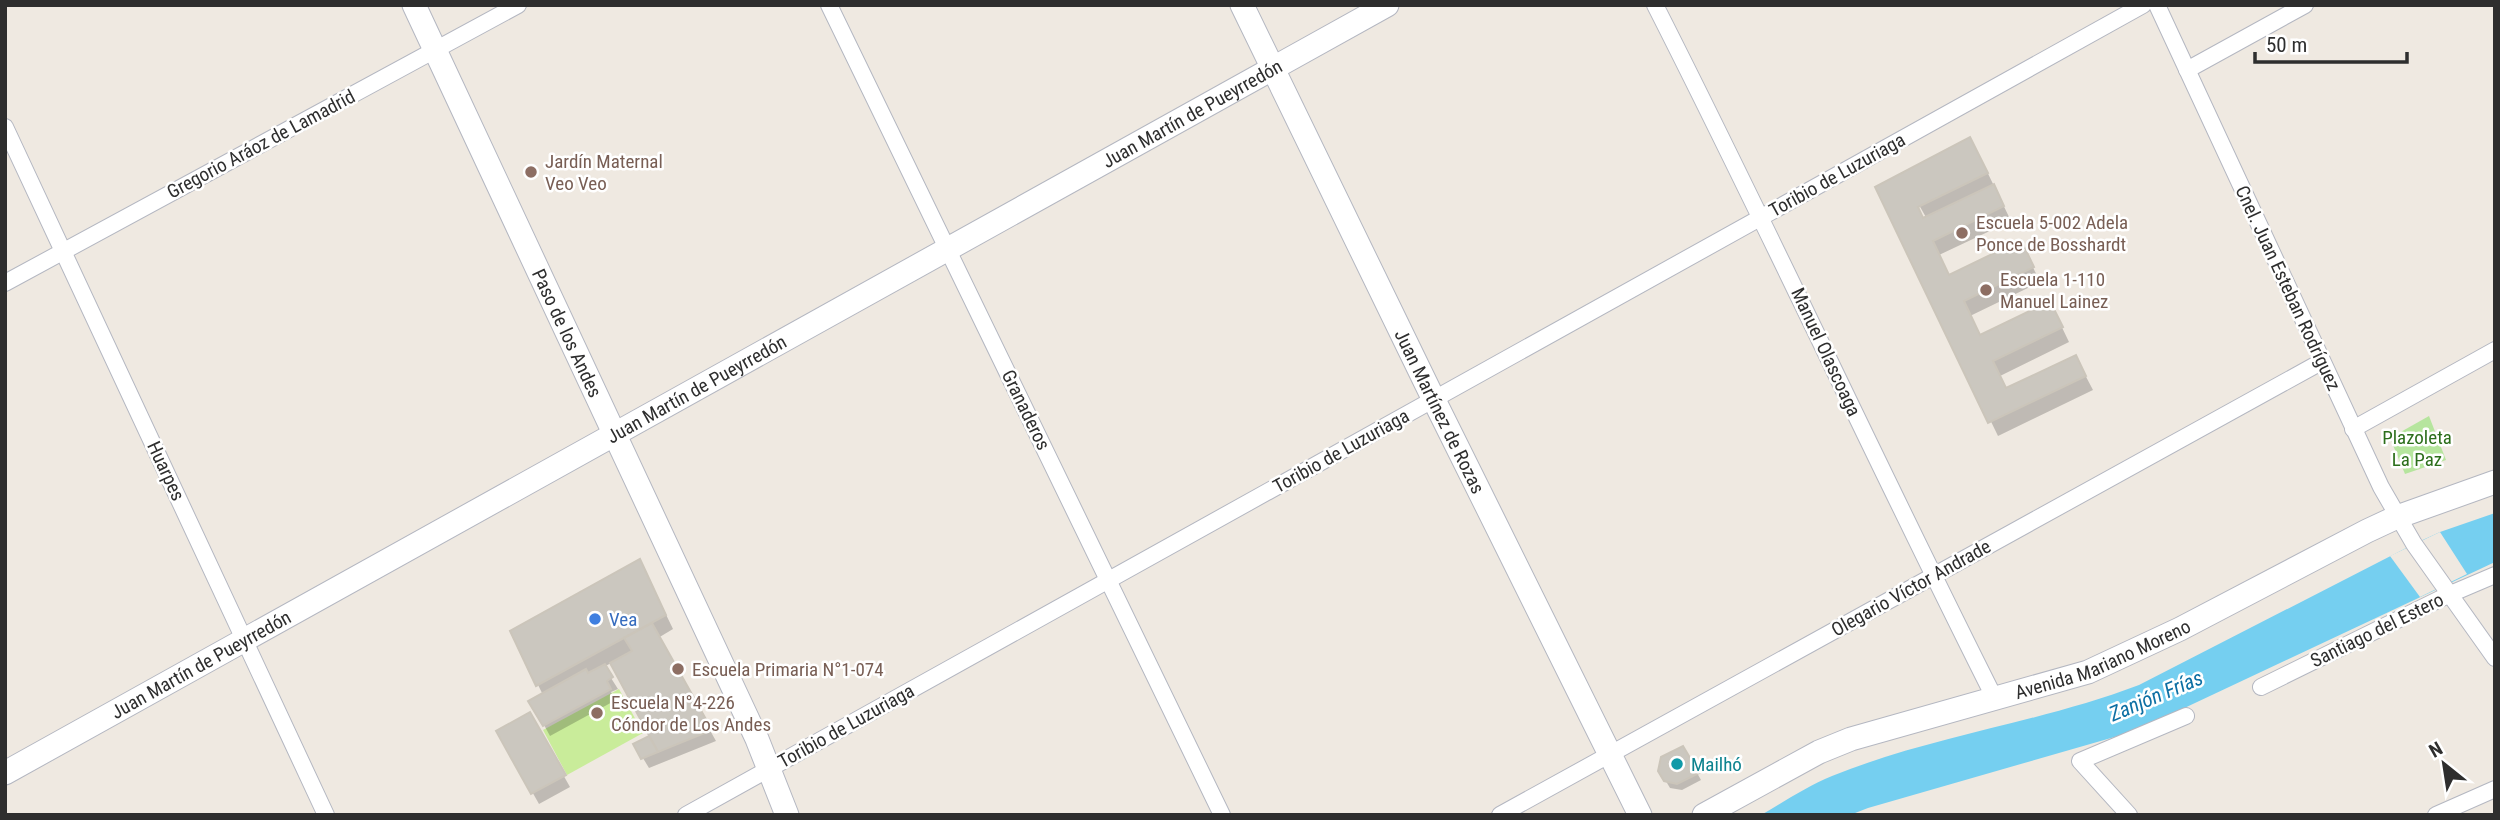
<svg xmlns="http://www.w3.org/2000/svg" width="2500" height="820" font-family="'Roboto Condensed',sans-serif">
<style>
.green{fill:#b6e59e}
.pitch{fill:#c9ec9a}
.water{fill:#75cff0}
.pier{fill:#efe9e1}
.shadow{fill:#0003;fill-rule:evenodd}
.building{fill:#cbc7bf;stroke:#cbc5ba;stroke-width:2}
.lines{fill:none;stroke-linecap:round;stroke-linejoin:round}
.street-casing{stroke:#b4b7c1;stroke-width:18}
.secondary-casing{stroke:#b4b7c1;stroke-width:25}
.street{stroke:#fff;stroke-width:16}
.secondary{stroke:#fff;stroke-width:23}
.education-dot{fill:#8d6e63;stroke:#fff;stroke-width:2.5}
.shop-dot{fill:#3f7fe0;stroke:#fff;stroke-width:2.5}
.culture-dot{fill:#0f9aa8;stroke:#fff;stroke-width:2.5}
.labels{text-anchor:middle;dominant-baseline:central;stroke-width:5;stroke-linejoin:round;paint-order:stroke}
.street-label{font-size:19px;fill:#2e2e2e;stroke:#fff}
.education-label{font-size:19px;fill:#785e54;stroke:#fff;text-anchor:start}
.park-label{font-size:19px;fill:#2c6e1b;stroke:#fff}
.shop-label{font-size:19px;fill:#366cbe;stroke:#fff;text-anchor:start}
.culture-label{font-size:19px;fill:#0d838f;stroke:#fff;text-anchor:start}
.water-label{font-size:21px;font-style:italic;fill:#0d6fa3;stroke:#fff}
</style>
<rect width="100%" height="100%" fill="#efe9e1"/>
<path class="green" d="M2429,416l17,44 -41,14 -15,-36z"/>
<path class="pitch" d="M619,689l24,44 -76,42 -24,-45z"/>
<path class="water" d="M2495,513v49l-317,149 -60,25 -250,72 -18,7h-89c23,-13 46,-29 71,-39 99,-40 207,-53 307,-91l275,-141 26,-12z"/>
<path class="pier" d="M2440,532l27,42 -47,23 -30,-41z"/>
<g class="shadow">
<path d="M1978,153l33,68 -72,34 11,22 78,-20 12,25 -70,34 10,21 77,-20 12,25 -69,34 7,14 76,-19 10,19 -95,46 -120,-248zM1915,198l12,21h-4l-11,-19z"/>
<path d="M640,561l33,68 -15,9 58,103 -67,27 -14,-23 16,-9 -40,-73 -7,4 14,22 -7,3 5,8 -66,36 -19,-35 12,-6 -31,-63z"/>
<path d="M529,714l41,73 -31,17 -41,-73z"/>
<path d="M1683,748l18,32 -19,10 -12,-2 -10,-17z"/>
</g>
<g class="building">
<path d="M1970,137l18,36 -70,34 5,11 71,-34 10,22 -71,35 16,34 72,-35 13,27 -70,34 16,34 70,-34 13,26 -70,34 13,27 70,-33 10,21 -98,47 -113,-236z"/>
<path d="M640,559l26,56 -130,71 -26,-55z"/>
<path d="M652,623l60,107 -54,22 -48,-89 22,-12 -8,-13z"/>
<path d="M605,664l8,13 -6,4 4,8 -68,37 -15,-25 58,-32 2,4z"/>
<path d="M530,712l36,63 -35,19 -35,-63z"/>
<path d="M649,736l9,16 -17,7 -8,-15z"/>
<path d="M1683,746l16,27 -22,11 -13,-3 -6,-10 3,-14z"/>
</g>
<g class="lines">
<defs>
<g id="street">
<path d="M829,5l393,810"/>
<path d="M1655,5c117,230 224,464 340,694"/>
<path d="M2157,5l224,482 33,57 81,114"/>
<path d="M2187,70l118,-65"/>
<path d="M5,127l321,688"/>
<path d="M5,283l513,-278"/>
<path d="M2353,429l142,-79"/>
<path d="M2261,687l187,-92 47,-20"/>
<path d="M686,815l1457,-810"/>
<path d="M1500,815l821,-453"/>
<path d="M2129,815l-49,-54 106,-45"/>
<path d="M2436,815l59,-26"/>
</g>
<g id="secondary">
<path id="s1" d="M414,5l343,734 30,76"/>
<path id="s2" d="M1242,5l192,395 206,415"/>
<path id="s3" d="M5,773l1382,-768"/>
<path id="s4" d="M1704,815l115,-63 32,-13 237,-67 92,-43 187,-98 30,-14 98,-35"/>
</g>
</defs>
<use href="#street" class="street-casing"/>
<use href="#secondary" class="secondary-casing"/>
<use href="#street" class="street"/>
<use href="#secondary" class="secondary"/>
</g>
<g class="education-dot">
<circle cx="531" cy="172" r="7"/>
<circle cx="1962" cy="233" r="7"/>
<circle cx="1986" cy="290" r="7"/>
<circle cx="678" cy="669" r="7"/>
<circle cx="597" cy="713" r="7"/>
</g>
<circle class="shop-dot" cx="595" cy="619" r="7"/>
<circle class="culture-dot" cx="1677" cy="764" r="7"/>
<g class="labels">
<g class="street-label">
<text stroke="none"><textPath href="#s3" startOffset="1358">Juan Martín de Pueyrredón</textPath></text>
<text transform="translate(261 144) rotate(-28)">Gregorio Aráoz de Lamadrid</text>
<text transform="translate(1837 175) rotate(-29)">Toribio de Luzuriaga</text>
<text transform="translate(2288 288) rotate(65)">Cnel. Juan Esteban Rodríguez</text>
<text stroke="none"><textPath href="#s1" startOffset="362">Paso de los Andes</textPath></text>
<text transform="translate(1826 352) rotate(65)">Manuel Olascoaga</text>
<text stroke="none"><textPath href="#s3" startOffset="791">Juan Martín de Pueyrredón</textPath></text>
<text transform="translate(1026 410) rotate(64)">Granaderos</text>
<text stroke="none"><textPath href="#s2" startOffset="452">Juan Martínez de Rozas</textPath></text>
<text transform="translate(1341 451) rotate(-29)">Toribio de Luzuriaga</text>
<text transform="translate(166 471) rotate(65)">Huarpes</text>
<text transform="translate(1911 588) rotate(-29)">Olegario Víctor Andrade</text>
<text transform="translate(2377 630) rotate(-26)">Santiago del Estero</text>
<text stroke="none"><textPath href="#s4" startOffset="430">Avenida Mariano Moreno</textPath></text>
<text stroke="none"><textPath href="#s3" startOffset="224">Juan Martín de Pueyrredón</textPath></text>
<text transform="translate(846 726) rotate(-29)">Toribio de Luzuriaga</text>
</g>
<g class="education-label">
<text x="545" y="161">Jardín Maternal<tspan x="545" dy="22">Veo Veo</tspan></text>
<text x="1976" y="222">Escuela 5-002 Adela<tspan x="1976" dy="22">Ponce de Bosshardt</tspan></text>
<text x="2000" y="279">Escuela 1-110<tspan x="2000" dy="22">Manuel Lainez</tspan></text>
<text x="692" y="669">Escuela Primaria N°1-074</text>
<text x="611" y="702">Escuela N°4-226<tspan x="611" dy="22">Cóndor de Los Andes</tspan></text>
</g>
<g class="park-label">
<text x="2417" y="437">Plazoleta<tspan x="2417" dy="22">La Paz</tspan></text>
</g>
<g class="shop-label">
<text x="609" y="619">Vea</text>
</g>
<g class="culture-label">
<text x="1691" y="764">Mailhó</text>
</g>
<g class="water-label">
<text transform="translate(2156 696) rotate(-23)">Zanjón Frías</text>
</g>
</g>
<rect width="2500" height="820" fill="none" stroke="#2e2e2e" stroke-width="14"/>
<g transform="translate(2444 764) rotate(330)" stroke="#ffffff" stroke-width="5" paint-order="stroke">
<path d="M0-5L12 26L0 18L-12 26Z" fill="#2e2e2e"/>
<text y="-10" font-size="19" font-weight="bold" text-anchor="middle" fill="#2e2e2e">N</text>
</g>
<path d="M2255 52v10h152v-10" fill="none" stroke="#2e2e2e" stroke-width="3.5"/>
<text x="2266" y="52" font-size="21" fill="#2e2e2e" stroke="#ffffff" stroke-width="5" paint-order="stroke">50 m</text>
</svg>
